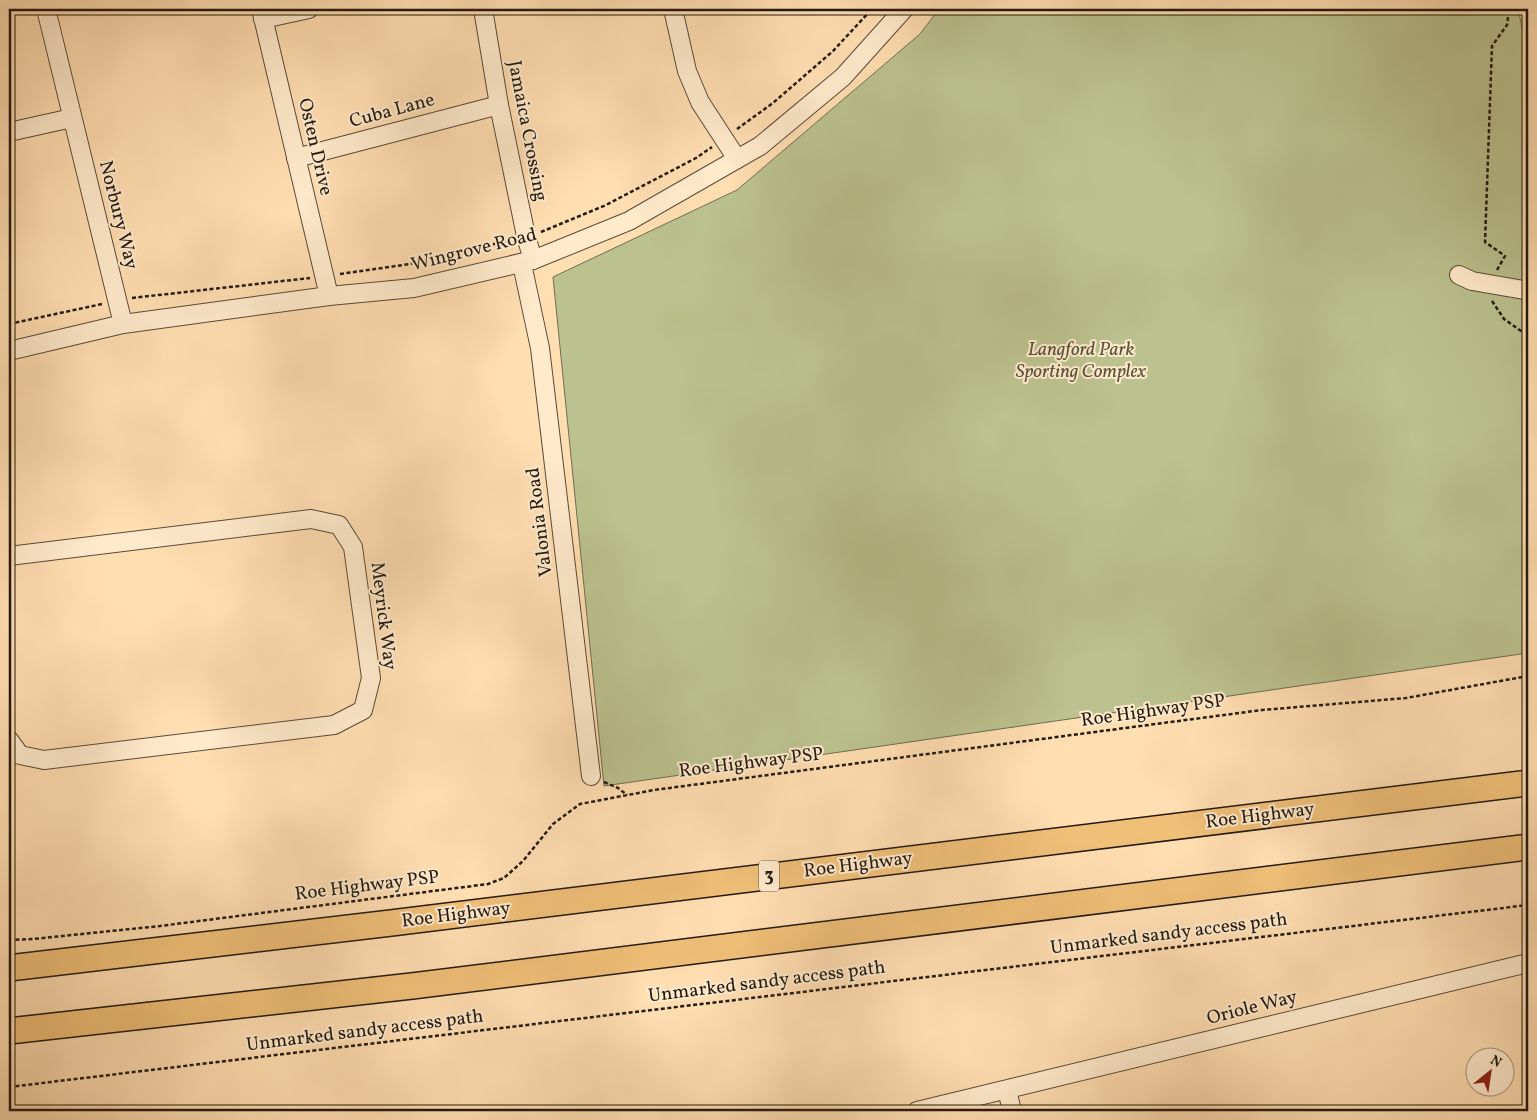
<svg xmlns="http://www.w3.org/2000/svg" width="1537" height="1120" font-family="Vollkorn,serif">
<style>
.green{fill:#bbc28f;stroke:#6f6d50}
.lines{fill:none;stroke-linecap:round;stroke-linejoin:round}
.minor-casing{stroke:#5a4a38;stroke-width:20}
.highway-casing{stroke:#231810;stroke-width:28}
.path{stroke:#231810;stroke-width:2.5;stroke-dasharray:4 2.5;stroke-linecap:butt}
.minor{stroke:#ffeacc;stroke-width:18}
.highway{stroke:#f0bf78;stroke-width:25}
.labels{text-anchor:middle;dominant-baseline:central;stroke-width:4;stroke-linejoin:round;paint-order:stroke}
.shield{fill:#ffeacc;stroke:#655748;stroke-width:1}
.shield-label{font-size:18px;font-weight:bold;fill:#231810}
.street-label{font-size:19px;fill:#231810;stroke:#ffeacc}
.park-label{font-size:19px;font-style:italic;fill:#58543c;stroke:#ffeacc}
</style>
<rect width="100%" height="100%" fill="#ffdeb1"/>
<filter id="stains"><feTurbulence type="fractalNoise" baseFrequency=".004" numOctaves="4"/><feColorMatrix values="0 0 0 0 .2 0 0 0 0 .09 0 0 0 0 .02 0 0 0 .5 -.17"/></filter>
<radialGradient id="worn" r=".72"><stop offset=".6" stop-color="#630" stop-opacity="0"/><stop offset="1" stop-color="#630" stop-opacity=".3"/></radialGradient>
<path class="green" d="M939,9h579l10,44v600l-924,133 -51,-509 184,-87 183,-156z"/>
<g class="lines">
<defs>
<g id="minor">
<path d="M46,9l77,315"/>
<path d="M261,9l68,287"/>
<path d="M483,9l16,96 27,131 7,24"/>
<path d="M673,9l14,62 13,31 37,57"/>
<path d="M263,19l46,-10"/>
<path d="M9,132l63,-14"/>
<path d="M296,158l203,-53"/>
<path d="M522,264l18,84 51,428"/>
<path d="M1459,275l13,6 52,9"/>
<path d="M9,351l114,-27 206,-28 85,-8 119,-28 96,-39 131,-75 83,-69 61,-68"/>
<path d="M9,556l302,-37 28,6 14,22 18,131 -8,32 -29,15 -290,35 -24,-5 -11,-15"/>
<path d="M1007,1090l5,21"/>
<path d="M917,1111l611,-148"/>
</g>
<g id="highway">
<path d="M9,968l382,-45 1137,-140"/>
<path d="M9,1031l403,-45 1116,-139"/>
</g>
</defs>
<use href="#minor" class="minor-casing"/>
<use href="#highway" class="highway-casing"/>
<g class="path">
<path d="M1525,9l3,29"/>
<path d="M737,129l36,-26 60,-52 39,-42"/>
<path d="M541,232l65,-27 90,-47 16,-11"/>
<path d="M1497,270l8,-14 -20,-14 7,-196 15,-21 2,-16"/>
<path d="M340,274l70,-10 101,-24"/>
<path d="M132,298l178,-20"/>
<path d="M1492,301l12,18 24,17"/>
<path d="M9,324l93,-20"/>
<path d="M604,782l14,6 9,7"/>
<path d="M9,940l24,-1 127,-13 328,-42 16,-6 19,-17 30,-37 27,-20 74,-14 608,-80 144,-12 122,-22"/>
<path d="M9,1087l1519,-182"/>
</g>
<use href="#minor" class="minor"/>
<use href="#highway" class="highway"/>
</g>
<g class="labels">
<rect class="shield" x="759" y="860.5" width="20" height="31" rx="4"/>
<g class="shield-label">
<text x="769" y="876">3</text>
</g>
<g class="street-label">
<text transform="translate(392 111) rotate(-15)">Cuba Lane</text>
<text transform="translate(527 131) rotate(79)">Jamaica Crossing</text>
<text transform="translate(315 147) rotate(77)">Osten Drive</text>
<text transform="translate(118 215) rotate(76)">Norbury Way</text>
<text transform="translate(474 250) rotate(-14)">Wingrove Road</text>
<text transform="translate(540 522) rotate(-97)">Valonia Road</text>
<text transform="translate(383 616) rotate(83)">Meyrick Way</text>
<text transform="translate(1153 711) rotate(-8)">Roe Highway PSP</text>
<text transform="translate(751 763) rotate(-7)">Roe Highway PSP</text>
<text transform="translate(1260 816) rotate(-7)">Roe Highway</text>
<text transform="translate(858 865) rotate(-7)">Roe Highway</text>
<text transform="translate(367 886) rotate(-7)">Roe Highway PSP</text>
<text transform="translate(456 915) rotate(-7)">Roe Highway</text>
<text transform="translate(1169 934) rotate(-7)">Unmarked sandy access path</text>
<text transform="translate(767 982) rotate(-7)">Unmarked sandy access path</text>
<text transform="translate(1252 1008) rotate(-14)">Oriole Way</text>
<text transform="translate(365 1031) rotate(-7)">Unmarked sandy access path</text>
</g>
<g class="park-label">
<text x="1081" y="350">Langford Park<tspan x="1081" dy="22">Sporting Complex</tspan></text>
</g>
</g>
<rect width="1537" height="1120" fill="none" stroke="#ffdeb1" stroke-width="30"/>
<rect x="10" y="10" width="1517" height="1100" fill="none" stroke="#231810" stroke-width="2.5"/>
<rect x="15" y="15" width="1507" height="1090" fill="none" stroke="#231810"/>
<g transform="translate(1490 1072) rotate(30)"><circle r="24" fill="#ffeacc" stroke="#a79681"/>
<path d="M0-4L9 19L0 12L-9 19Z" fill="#8f2418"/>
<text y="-8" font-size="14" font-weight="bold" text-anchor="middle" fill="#231810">N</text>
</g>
<rect width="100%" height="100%" filter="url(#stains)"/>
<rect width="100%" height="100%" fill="url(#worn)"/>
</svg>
